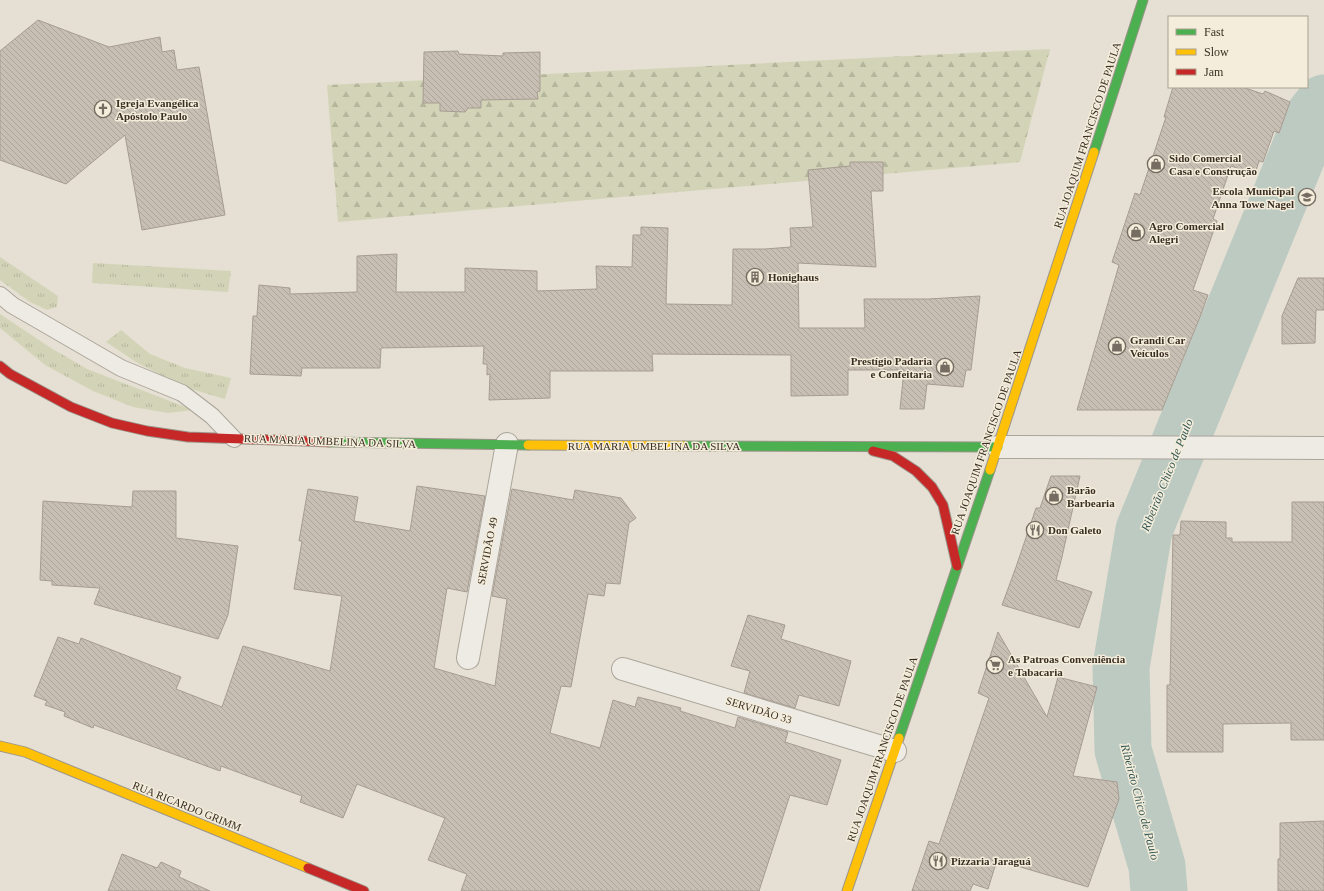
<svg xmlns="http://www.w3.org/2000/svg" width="1324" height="891" font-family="'Times New Roman',serif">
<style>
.grass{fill:url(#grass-tufts)}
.forest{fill:url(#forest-firs)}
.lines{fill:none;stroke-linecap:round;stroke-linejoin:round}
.river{stroke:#bdcac2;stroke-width:57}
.building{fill:url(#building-back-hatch);stroke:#a69c92}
.lane-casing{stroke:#aba59b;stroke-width:18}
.street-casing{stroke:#aba59b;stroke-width:24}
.fast-casing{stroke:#9b958b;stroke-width:11}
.slow-casing{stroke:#9b958b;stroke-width:11}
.jam-casing{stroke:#9b958b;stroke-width:11}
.lane{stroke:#eeebe4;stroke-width:16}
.street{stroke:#eeebe4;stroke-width:22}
.fast{stroke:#4caf50;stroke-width:9}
.slow{stroke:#ffc107;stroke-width:9}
.jam{stroke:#c62828;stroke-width:9}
.labels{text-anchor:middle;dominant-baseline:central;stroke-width:3;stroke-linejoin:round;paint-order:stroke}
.poi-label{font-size:11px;font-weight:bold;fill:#3a2e23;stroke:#f4eddb;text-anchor:start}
.street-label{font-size:11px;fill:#3a2e23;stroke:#f4eddb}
.water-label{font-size:12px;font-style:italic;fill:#345856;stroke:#f4eddb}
</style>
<defs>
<pattern id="grass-tufts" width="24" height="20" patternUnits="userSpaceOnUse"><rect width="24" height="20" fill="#d3d4b7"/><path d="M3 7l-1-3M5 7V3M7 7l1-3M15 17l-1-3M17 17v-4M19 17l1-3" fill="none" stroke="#b6b69d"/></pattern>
<pattern id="forest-firs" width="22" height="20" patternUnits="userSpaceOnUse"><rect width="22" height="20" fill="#d3d4b7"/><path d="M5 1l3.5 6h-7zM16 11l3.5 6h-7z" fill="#b6b69d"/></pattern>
<pattern id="building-back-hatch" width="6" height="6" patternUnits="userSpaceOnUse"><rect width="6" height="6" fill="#c8bfb4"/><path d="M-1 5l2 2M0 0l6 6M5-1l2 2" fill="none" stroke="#ada49a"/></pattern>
</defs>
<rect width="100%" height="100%" fill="#e5e0d3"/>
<g class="grass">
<path d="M0,257l58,39 -1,11 -10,3 -17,-8 -30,-22z"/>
<path d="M93,263l138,8 -3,21 -136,-9z"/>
<path d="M0,314l51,34 36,21 106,41 -25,3 -35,-6 -40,-16 -48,-26 -45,-37z"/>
<path d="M121,330l29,24 35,14 46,10 -6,21 -41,-12 -48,-25 -30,-20z"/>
</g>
<path class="forest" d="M1050,49l-30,113 -682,60 -11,-137z"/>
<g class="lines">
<path class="river" d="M1159,891l-2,-25 -34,-116 -2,-83 23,-137 169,-413 11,-14"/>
</g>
<g class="building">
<path d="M38,20l71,27 51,-10 2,15 12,-2 3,20 22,-3 26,148 -83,15 -17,-95 -59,49 -66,-24v-109z"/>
<path d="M458,51l1,3 44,2v-3l37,-1v39l-3,1 1,7 -57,1v8h-13l-3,4 -25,-1v-8h-17l1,-51z"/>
<path d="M1173,87h69l21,7 2,-3 25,11 -11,31 -5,-2 -11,31 -4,-1 -4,13 -24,-8 -18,53 4,2 -24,69 15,5 -8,22 -38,93h-85l42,-145 -7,-3 23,-69 5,2 26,-78h-2z"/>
<path d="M850,162h33v29h-12l5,76 -78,-4 1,65h66l-1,-29h64l52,-3 -9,74h-5l-3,17 -36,-3 -3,25h-24l4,-39h-56v25l-57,1v-41l-139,-1 1,17h-103v27l-61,2 1,-26 -3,1v-11h-4l1,-18 -103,2 -1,20h-78l-1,8 -51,-2 3,-58h4l2,-31 31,3v6l67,-2v-36l40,-2 -1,38h69v-24l72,3v20l60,-2 -1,-23 36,1 1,-32h8v-8l27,1 -2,76 66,1 1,-56h32l26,-2 -1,-19 23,-1 -5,-57 42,-4z"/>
<path d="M1298,278h26v32h-8l-1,33 -33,1v-28z"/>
<path d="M1051,476h29l-18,81 -6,23 36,12 -13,36 -77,-23 14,-38 20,-59h4z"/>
<path d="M417,486l68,10 -18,96 -20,-4 -13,80 61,18 12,-87 -15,-3 20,-107 61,11 2,-10 46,8 15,20 -7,5 -9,61 -14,-1 -2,13 -16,-2 -17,93 -10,-1 -11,47 50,15 13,-48 22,7 3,-10 43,11 -1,3 55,17 3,-11 50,15 -3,10 56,18 -14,45 -37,-10 -31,96h-298l6,-17 -39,-14 17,-42 -88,-34 -14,34 -43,-16 2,-6 -81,-30 -1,5 -126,-46 -1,3 -29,-12 1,-4 -20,-7 2,-4 -13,-5 24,-59 21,7 2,-6 100,39 -5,12 46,18 21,-61 87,25 12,-75 -48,-7 8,-48h-3l9,-52 50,8 -4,24 56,10z"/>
<path d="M133,491h43v47l62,8 -10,69 -10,24 -124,-35 6,-16 -48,-3v-4l-12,-1 3,-79 89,6z"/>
<path d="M1292,502h32v238h-33v-17l-68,1v28h-56v-67h3l3,-150h7l1,-14 45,1v16h6v4h60z"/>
<path d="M748,615l37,10 -4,14 70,22 -12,45 -40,-11 -4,13 -51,-15 6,-22 -19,-5z"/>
<path d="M998,632l49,85 11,-40 39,10 -24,89 44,6 2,17 -31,88 -91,-27 -9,29 -15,-5 -3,7h-58l17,-50 10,3 50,-146 -11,-5z"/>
<path d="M1324,821v70h-46v-32h2v-36z"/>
<path d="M122,854l35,14 4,-6 20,9 -2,6 31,14h-102z"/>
</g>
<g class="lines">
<defs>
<path id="lane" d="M0,295l12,10 109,63 61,25 30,23 22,23"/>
<g id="street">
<path d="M998,447l326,1"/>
<path d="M468,658l39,-214"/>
<path d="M623,669l272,82"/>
</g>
<g id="fast">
<path d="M1094,152l49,-152"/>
<path d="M329,442l199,3"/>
<path d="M684,446l314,1"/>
<path d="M899,738l91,-268"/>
</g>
<g id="slow">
<path d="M528,445l156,1"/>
<path d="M990,470l104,-318"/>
<path d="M0,746l25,6 283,116"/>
<path d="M847,891l52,-153"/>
</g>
<g id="jam">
<path d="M0,366l10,8 61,33 41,16 35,8 41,6 141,5"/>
<path d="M873,451l20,5 23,15 16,16 11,18 14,61"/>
<path d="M308,868l56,23"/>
</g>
</defs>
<use href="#lane" class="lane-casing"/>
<use href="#street" class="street-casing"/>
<use href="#fast" class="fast-casing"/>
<use href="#slow" class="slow-casing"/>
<use href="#jam" class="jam-casing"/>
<use href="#lane" class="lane"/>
<use href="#street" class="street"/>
<use href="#fast" class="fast"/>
<use href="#slow" class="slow"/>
<use href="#jam" class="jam"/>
</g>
<defs>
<symbol id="church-ring" viewBox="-11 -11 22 22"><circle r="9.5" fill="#f4eddb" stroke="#766c61" stroke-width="1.5"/><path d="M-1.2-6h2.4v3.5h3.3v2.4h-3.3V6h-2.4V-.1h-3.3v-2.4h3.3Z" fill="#766c61"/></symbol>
<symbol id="shop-ring" viewBox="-11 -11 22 22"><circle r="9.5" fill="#f4eddb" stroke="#766c61" stroke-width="1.5"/><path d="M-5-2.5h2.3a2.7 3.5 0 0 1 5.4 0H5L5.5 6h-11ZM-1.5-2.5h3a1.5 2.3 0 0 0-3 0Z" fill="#766c61"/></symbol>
<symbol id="school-ring" viewBox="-11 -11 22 22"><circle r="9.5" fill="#f4eddb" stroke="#766c61" stroke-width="1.5"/><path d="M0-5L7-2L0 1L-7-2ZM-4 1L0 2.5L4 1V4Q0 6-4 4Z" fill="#766c61"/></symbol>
<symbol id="building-ring" viewBox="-11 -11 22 22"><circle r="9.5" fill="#f4eddb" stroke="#766c61" stroke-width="1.5"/><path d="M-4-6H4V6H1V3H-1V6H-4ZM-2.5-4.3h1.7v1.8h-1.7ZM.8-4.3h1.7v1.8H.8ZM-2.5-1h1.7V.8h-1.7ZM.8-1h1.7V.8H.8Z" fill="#766c61"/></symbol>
<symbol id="restaurant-ring" viewBox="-11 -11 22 22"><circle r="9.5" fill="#f4eddb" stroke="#766c61" stroke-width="1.5"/><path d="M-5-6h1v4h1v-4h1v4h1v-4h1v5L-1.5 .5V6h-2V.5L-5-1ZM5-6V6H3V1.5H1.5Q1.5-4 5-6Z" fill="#766c61"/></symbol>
<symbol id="supermarket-ring" viewBox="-11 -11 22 22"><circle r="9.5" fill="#f4eddb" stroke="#766c61" stroke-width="1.5"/><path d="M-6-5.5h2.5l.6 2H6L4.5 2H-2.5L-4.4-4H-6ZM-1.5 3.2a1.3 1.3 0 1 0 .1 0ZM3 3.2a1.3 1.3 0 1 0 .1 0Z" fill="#766c61"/></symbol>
</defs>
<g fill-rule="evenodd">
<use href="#church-ring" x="93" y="99" width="20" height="20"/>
<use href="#shop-ring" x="1146" y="154" width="20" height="20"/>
<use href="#school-ring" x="1297" y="187" width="20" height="20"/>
<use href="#shop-ring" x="1126" y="222" width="20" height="20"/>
<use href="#building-ring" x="745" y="267" width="20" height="20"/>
<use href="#shop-ring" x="1107" y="336" width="20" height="20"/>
<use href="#shop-ring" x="935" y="357" width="20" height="20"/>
<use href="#shop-ring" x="1044" y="486" width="20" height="20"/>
<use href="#restaurant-ring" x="1025" y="520" width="20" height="20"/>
<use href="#supermarket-ring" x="985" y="655" width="20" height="20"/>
<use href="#restaurant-ring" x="928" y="851" width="20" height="20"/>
</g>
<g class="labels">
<g class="poi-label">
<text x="116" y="103">Igreja Evangélica<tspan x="116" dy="13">Apóstolo Paulo</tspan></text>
<text x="1169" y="158">Sido Comercial<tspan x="1169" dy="13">Casa e Construção</tspan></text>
<text x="1294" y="191" text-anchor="end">Escola Municipal<tspan x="1294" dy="13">Anna Towe Nagel</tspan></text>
<text x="1149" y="226">Agro Comercial<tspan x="1149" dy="13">Alegri</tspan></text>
<text x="768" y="277">Honighaus</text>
<text x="1130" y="340">Grandi Car<tspan x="1130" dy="13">Veículos</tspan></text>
<text x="932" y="361" text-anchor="end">Prestígio Padaria<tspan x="932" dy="13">e Confeitaria</tspan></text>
<text x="1067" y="490">Barão<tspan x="1067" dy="13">Barbearia</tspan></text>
<text x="1048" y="530">Don Galeto</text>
<text x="1008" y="659">As Patroas Conveniência<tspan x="1008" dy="13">e Tabacaria</tspan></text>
<text x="951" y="861">Pizzaria Jaraguá</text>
</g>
<g class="street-label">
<text transform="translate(1087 135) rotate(-72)">RUA JOAQUIM FRANCISCO DE PAULA</text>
<text transform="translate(330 441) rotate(2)">RUA MARIA UMBELINA DA SILVA</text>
<text transform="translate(986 442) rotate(-71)">RUA JOAQUIM FRANCISCO DE PAULA</text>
<text x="654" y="446">RUA MARIA UMBELINA DA SILVA</text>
<text transform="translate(487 551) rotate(-79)">SERVIDÃO 49</text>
<text transform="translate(759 710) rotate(17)">SERVIDÃO 33</text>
<text transform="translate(882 749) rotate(-71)">RUA JOAQUIM FRANCISCO DE PAULA</text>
<text transform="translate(187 806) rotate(22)">RUA RICARDO GRIMM</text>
</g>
<g class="water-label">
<text transform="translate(1167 475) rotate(-68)">Ribeirão Chico de Paulo</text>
<text transform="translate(1140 802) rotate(75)">Ribeirão Chico de Paulo</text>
</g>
</g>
<rect x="1168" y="16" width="140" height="72" fill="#f4eddb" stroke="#aaa191"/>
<rect x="1176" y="29" width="20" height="6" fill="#4caf50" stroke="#aaa191"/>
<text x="1204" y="36" font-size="12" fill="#3a2e23">Fast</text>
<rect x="1176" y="49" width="20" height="6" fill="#ffc107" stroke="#aaa191"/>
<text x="1204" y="56" font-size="12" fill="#3a2e23">Slow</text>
<rect x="1176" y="69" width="20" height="6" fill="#c62828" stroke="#aaa191"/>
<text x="1204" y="76" font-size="12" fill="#3a2e23">Jam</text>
</svg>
